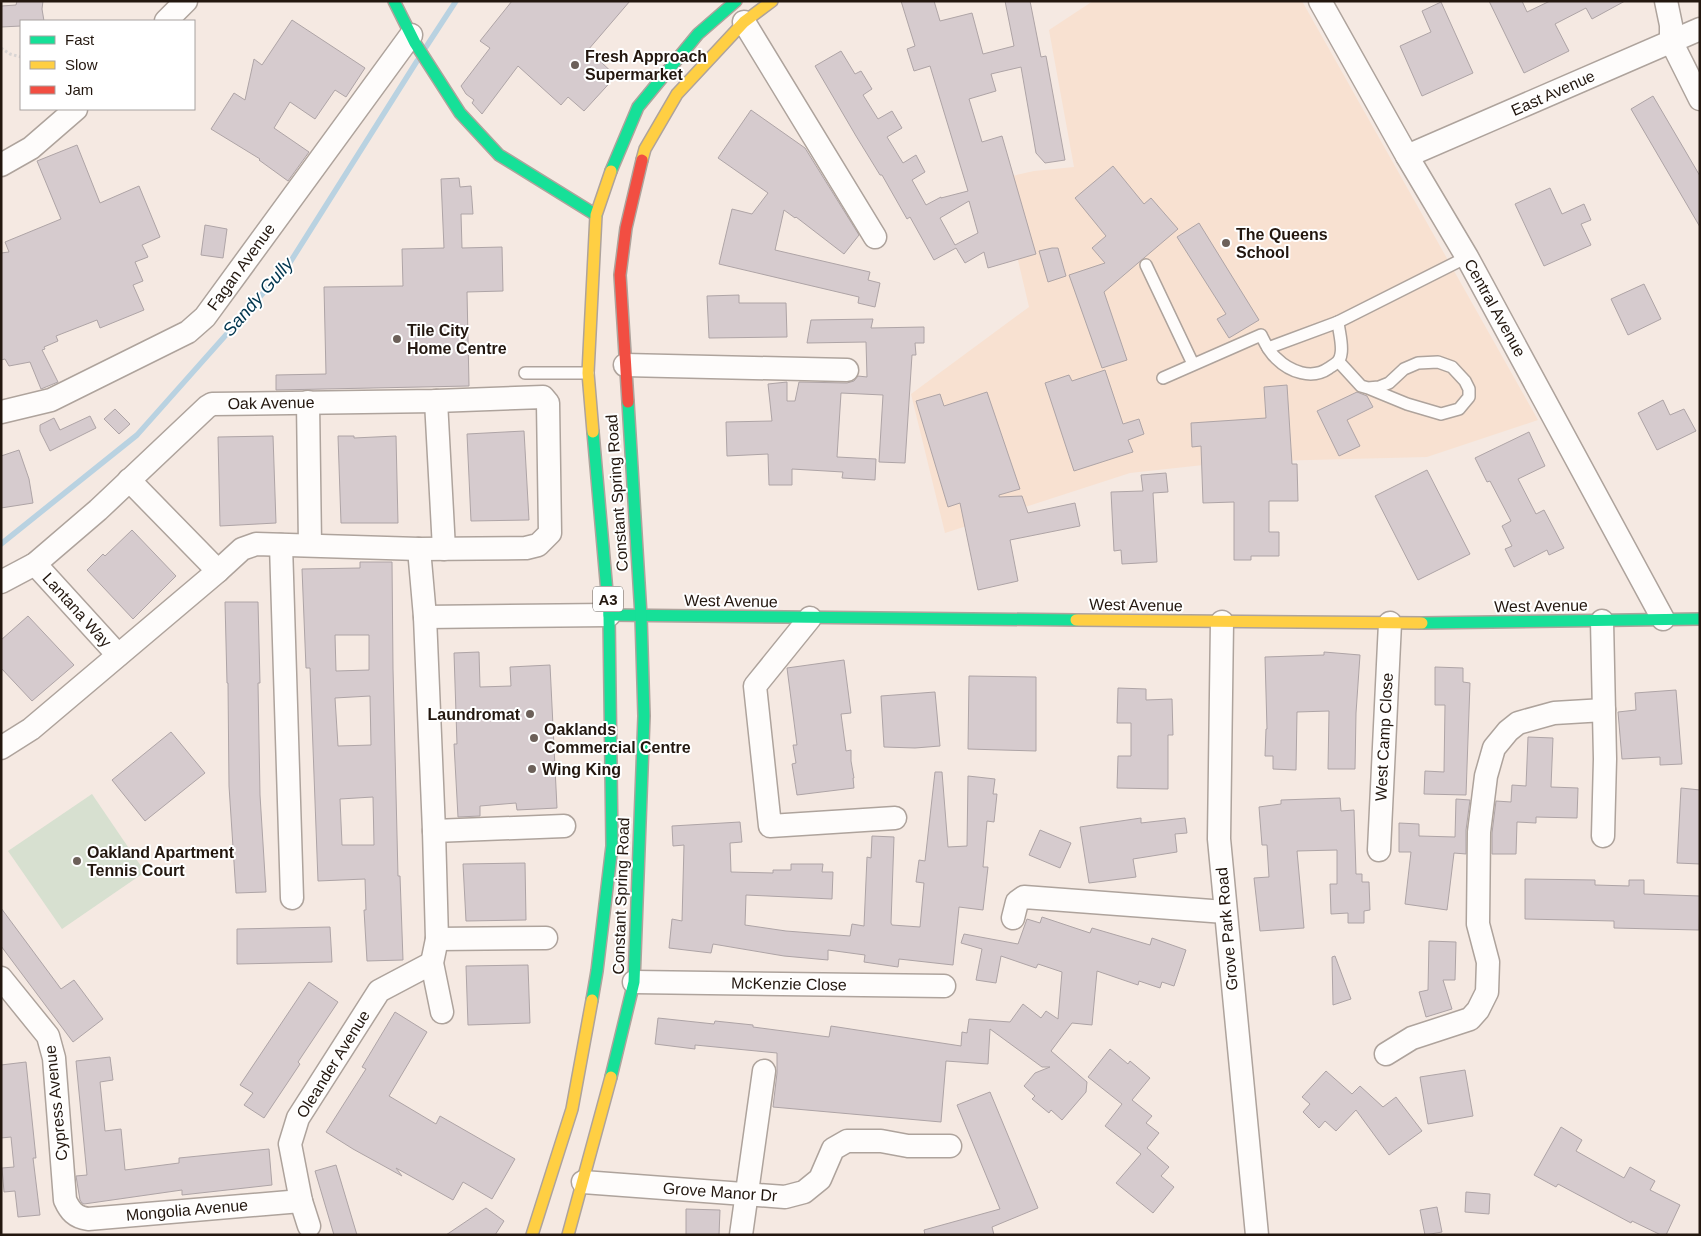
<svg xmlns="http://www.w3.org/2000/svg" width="1701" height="1236" font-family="Arial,sans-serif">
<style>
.built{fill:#f8e1d1}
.green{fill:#d7e0d0}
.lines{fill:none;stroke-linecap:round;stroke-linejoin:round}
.stream{stroke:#b9d2e1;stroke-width:5.5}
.building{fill:#d6cbce;stroke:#aea4a6;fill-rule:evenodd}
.lane-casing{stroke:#aea39c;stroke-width:14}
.street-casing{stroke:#aea39c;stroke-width:25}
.fast-casing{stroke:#aea39c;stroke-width:14}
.slow-casing{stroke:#aea39c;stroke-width:14}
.jam-casing{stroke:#aea39c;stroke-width:14}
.path{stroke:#d9d5d4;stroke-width:3;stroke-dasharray:2.5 2.5;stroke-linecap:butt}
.lane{stroke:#fefcfb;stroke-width:11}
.street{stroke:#fefcfb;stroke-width:22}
.fast{stroke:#16e098;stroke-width:11}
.slow{stroke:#ffcf43;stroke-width:11}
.jam{stroke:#f24e42;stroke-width:11}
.poi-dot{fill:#6c6059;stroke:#fff;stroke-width:2}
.labels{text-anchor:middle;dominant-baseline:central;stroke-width:4;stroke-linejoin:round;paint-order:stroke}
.shield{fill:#fff;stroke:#655d57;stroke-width:1}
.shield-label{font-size:15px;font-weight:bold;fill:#23170f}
.poi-label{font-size:16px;font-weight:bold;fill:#23170f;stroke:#fff;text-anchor:start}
.street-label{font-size:16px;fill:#23170f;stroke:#fff}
.water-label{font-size:18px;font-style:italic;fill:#00354e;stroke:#fff}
</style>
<rect width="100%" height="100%" fill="#f5e9e2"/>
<path class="built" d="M1093,1h209l236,419 -111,37 -196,5 -101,11 -185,60 -34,-139 118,-87 -30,-128 35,-8 40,-4 -25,-137z"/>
<path class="green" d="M92,794l53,78 -83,57 -54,-78z"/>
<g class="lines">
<g class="stream">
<path d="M426,47l30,-46"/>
<path d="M1,544l136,-109 152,-171 128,-203"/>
</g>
</g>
<g class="building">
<path d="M17,1h26l-1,8 2,12h-23v5l-20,1v-21l15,-1z"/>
<path d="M512,1h118l-42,49 28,26 -32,35 -16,-14 -7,8 -43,-39 -36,48 -10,-11 2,-3 -8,-6 -5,-8 29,-38 -10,-7z"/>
<path d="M901,1h33l6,20 32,-8 11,41 31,-8 -9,-45h25l11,56 5,-1 19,104 -20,3 -9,-10 -15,-86 -30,7 5,17 -27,8 13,43 20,-6 34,118 -48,14 -4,-16 -19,11 -9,-15 -22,12 -24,-43 -3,2 -25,-44h-2l-24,-39 -41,-70 26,-15 14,23 6,-3 11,18 -9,6 15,24 14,-8 10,17 -15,9 16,26 13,-8 9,17 -13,8 14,25 15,-8v1l27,-7 -38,-125 -16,5 -7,-22 8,-3zM969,201l9,32 -23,12 -15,-27z"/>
<path d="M1489,1h33l5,11 23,-11h75l-33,18 -6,-11 -31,16 14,27 -45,22z"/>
<path d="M1441,2l32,71 -51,23 -22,-50 31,-14 -9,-21z"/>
<path d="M292,20l73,48 -19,29 -11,-7 -20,29 -25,-17 -16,26 35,24 -21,29 -29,-21 1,-1 -49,-30 23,-36 11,7 9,-41 8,6z"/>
<path d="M1653,96l47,80v51l-69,-118z"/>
<path d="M751,110l54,38 54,87 -15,19 -48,-37 -1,1 -11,-8 -9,40 95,22 -2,8 12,3 -5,24 -17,-4 1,-6 -140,-33 13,-55 20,5 16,-21 -50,-35z"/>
<path d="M77,145l23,58 39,-17 21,51 -18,8 6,12 -13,5 8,19 -10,4 11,25 -44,18 -3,-8 -41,16 2,5 -14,6 1,2 -3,1 16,32 -17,7 -11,-27 -21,4 -4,-7 -4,1v-107l8,-1 -4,-10 56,-23 -24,-58z"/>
<path d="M1113,166l31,38 7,-6 27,31 -74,63 23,68 -25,8 -33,-93 36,-12 -13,-15 14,-12 -31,-38z"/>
<path d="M459,178l1,9 11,-1 2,28h-12l1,34 40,-1 1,44 -36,1 2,94 -193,4v-15l50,-1 -2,-87 79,-1 -1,-37 42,-1 -3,-69z"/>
<path d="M1550,188l12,26 22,-10 7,16 -10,4 10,21 -47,21 -29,-62z"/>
<path d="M1199,223l60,97 -30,18 -12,-19 9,-5 -49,-77z"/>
<path d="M205,225l22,4 -4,29 -22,-3z"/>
<path d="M1052,248h6l8,28 -18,6 -9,-31z"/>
<path d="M1644,284l17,35 -33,16 -17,-36z"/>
<path d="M739,295v8h47l1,34 -78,1 -2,-42z"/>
<path d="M873,319l-2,9 53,-1v16h-9l1,12h-4l-7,108 -26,-1 4,-67 -42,-2 -4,64 39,2 -1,21 -33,-2 1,-6 -51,-3v16h-23l-1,-31 -41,2 -1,-34 46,-1 -4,-37 19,-2v19h8l4,-19 48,1 7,-2 4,-5 9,1 -1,-35 -59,1 4,-23z"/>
<path d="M1105,370l18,54 16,-5 5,15 -16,6 5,12 -59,19 -29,-88 24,-8 3,6z"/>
<path d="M1287,385l5,79h5l1,37h-29v31h10v24h-28v4h-17v-58l-31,1 -2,-57 -9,1 -1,-24 75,-5 -2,-31z"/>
<path d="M987,392l33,97 -21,6v2l23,-1 6,17 47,-10 5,23 -70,14 8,41 -40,9 -18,-87 -12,4 -32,-106 24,-7 4,12z"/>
<path d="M1357,392l10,4 6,11 -26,13 13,26 -21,10 -22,-45z"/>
<path d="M1663,400l7,15 14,-6 12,22 -39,19 -19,-37z"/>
<path d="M115,409l15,15 -11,10 -15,-15z"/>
<path d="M90,416l6,12 -46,23 -10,-20v-6l14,-7 6,12z"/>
<path d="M524,431l5,89 -58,1 -4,-87z"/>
<path d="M1529,432l16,34 -27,13 18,35 8,-4 20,38 -15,7 -2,-5 -33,17 -9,-18 7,-3 -10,-20 9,-5 -21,-40 -3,1 -12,-24z"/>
<path d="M273,436l3,87 -56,3 -2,-89z"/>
<path d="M338,436h16v2l42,-2 2,87h-57z"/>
<path d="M19,450l10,29 4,24 -32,5v-52z"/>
<path d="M1427,470l43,84 -52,26 -43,-84z"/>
<path d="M1166,473l2,19 -15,1 4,69 -35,2 -1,-14 -7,1 -3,-59 32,-1 -2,-16z"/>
<path d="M132,530l44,46 -43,43 -46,-49 16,-16 2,2z"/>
<path d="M360,562h32l1,107 5,207h2l3,84 -36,1 -3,-51h2l-1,-31 -47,2 -8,-213h-4l-4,-99 58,-1zM335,635h34v35l-33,1zM370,696l1,49 -33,1 -3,-48zM373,797l1,48h-32l-2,-46z"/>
<path d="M225,602h33l2,81h-2l2,112 6,97 -30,1 -7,-107 -1,-103h-1z"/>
<path d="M28,616l46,49 -42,36 -31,-33v-28z"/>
<path d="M479,652l1,35 31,-1 -1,-19 40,-2 7,143 -40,2 -1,-7 -36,3v10l-22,1 -4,-73h3l-3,-91z"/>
<path d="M1324,652l36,3 -4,58 -1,56h-27l1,-58 -32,1 -1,58 -23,-1v-13h-8l1,-27h1l-2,-72 59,-2z"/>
<path d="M844,660l7,53 -10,1 5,37 5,-1v11l3,17h-1l1,10 -57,7 -5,-31 4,-1 -3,-18h4l-10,-77z"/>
<path d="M1435,667l28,1v14l7,1 -4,112 -42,-1 1,-23 19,1 1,-67h-10z"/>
<path d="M969,676l67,1v74l-68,-2z"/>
<path d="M1118,688l28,1v11l26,-1 1,36h-5v54l-51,-1 1,-32h13v-33h-14z"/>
<path d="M1676,690l6,74 -22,1v-8l-38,2 -4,-47 18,-2 -1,-17z"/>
<path d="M935,692l5,54 -25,2 -31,-1 -3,-51z"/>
<path d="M171,732l34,41 -60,48 -33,-41z"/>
<path d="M1528,737l25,1 -2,49 27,1 -1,30 -41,-1v6l-19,-1 -1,32h-24v-21l4,-32 15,1 1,-17 14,1z"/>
<path d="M935,772h7l6,75 19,-1 1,-70 27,3 -2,15h4l-3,28 -7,-1 -4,46h5l-5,43 -24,-3 -6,58 -54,-6 -1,8 -34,-5 1,-7 -37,-5v10l-44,-4 -71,-12 -2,9 -42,-5 3,-29 10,2 2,-76 -11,1 -1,-20 68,-4 2,20 -12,1 1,29 42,1v-3h18v-6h32l-1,8h11l-1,27 -86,-4 -1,30 41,6 64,5 2,-12 12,2 3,-69 4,1 1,-22 22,1 -3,86 1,2 28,2 4,-44 -8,-1 3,-22 6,1z"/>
<path d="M1681,788l19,2v74l-23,-1z"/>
<path d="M1340,798l1,13 13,-1 2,64h6v8h7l1,28 -6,1v12h-16v-10l-17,1 -1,-30h7v-34l-40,1 7,77 -44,3 -6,-53 15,-1 -2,-32h-5l-3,-38 22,-3v-4z"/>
<path d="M1456,799l14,1 -4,30v24l-12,-1 -7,57 -42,-6 6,-52h-12v-29l20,1v12l36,1z"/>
<path d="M1141,818v5l44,-5 2,15 -12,1 2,18 -44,7 3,18 -47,6 -9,-56z"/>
<path d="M1040,830l31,13 -11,25 -31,-13z"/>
<path d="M525,863l1,57 -60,1 -3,-57z"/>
<path d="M1525,879l70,1v5l34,1v-6h15v14l56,2 -1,34 -85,-2v-7l-89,-2z"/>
<path d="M1,908l60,81 13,-9 29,39 -30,23 -72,-96z"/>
<path d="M1042,917l48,16 2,-5 58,17 2,-7 34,12 -12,36 -12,-4 -2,6 -21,-7 -1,4 -41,-14 -5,54 -20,-2 -21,28 36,31 -1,10 -24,28 -11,-10 -2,3 -17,-14 3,-3 -11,-10 11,-13 15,-6h-8l-52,-38 -2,35 -42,-3 -5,61 -168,-15 4,-34v-20l-82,-8v4l-40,-5 3,-26 56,6 1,-3 38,4v2l76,10 2,-11 130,20 1,-14 5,1 2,-14 41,3 13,-18 18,14 5,-7 12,8 4,-47 -24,-8 -2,4 -35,-12 -5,27 -20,-3 6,-31 -21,-6 3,-9 54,10 9,-25 13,4z"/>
<path d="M330,927l2,35 -95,2v-35z"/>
<path d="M1429,941l27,1 -1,38h-12l9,29 -26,8 -7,-25 9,-2z"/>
<path d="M1335,956l16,43 -18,6 -1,-48z"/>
<path d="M528,965l2,58 -62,2 -2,-59z"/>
<path d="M309,982l29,20 -40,60 2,2 -36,54 -20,-13 9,-12 -13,-8z"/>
<path d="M395,1012l32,20 -38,64 47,28 4,-8 75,43 -23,40 -29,-17 -10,18 -57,-32 6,8 -49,-27 -27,-17 40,-63 -4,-2z"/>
<path d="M1110,1049l18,15 2,-3 20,17 -18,22 20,16 -6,7 13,10 -12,15 22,19 -8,9 13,11 -21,26 -37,-30 25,-29 -36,-28 17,-22 -34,-27z"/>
<path d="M110,1057l3,23 -13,2 5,49 16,-2 4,41 54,-7v-5l90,-9 3,36 -90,10v-5l-98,14 -2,-1 -2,-3 -4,-24 11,-1 -11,-114z"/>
<path d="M26,1062l10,96h-3l7,57 -22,2 -3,-26 -11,1 -2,-24 12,-1 -3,-30 -10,1v-73z"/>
<path d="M1465,1070l8,46 -45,8 -8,-47z"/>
<path d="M1326,1071l26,23 8,-8 23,21 13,-10 26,34 -33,24 -33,-45 -20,21 -11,-10 -6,7 -16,-16 7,-8 -8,-7z"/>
<path d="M990,1092l48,116 -46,19 2,8h-69l-1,-5 76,-21 -43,-104z"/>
<path d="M1561,1127l21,13 -6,11 48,27 6,-11 25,14 -5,9 30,15 -14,30h-5l-29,-14 -1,2 -73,-39 -2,3 -22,-12z"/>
<path d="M336,1165l21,70h-23l-19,-64z"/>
<path d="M1466,1192l24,2 -1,20 -24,-2z"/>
<path d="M1437,1207l5,25 -17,3 -5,-25z"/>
<path d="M486,1208l18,13 -9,14h-49z"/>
<path d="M686,1209l34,1 -1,25h-33z"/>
</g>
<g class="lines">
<defs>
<g id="lane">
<path d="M1146,265l47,99"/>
<path d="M1268,348l70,-26"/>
<path d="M1339,362l22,24 7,2 11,-1 10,-4 15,-14 14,-6 20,-1 14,5 13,14 4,8v8l-10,12 -18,5 -34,-10 -39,-16"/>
<path d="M525,373h63"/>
<path d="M1163,378l98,-43c4,8 8,17 15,23 14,14 36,22 53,10 6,-4 11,-6 12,-14 2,-9 -2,-22 -3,-32l129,-65"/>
</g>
<g id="street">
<path d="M1320,1l87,155 60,101 196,362"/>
<path d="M1666,1l5,24v16l29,58"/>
<path d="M166,21l20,-20"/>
<path d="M744,22l131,215"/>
<path d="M1407,156l293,-127"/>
<path d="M1,165l30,-17 45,-39"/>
<path d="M625,365l222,5"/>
<path d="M436,401l8,148"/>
<path d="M308,402l2,143"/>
<path d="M1,412l50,-12 137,-68 17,-15 206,-282"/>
<path d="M129,480l89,91"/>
<path d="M281,545l11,353"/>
<path d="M419,549l6,68 9,214 3,108 -5,24 10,49"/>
<path d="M35,564l83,91"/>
<path d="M1,582l34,-18 63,-54 109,-103 5,-3 224,-3 107,-4 5,6 2,130 -12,12 -12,3 -107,1 -163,-5 -14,5 -24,22 -187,158 -30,19"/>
<path d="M425,617l184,-2"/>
<path d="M810,618l-55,68 15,140 125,-8"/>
<path d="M1602,621l3,138 -2,77"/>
<path d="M1222,622l-3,217 38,396"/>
<path d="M434,831l130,-5"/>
<path d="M1379,850l11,-227"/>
<path d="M1013,918l4,-16 7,-5 201,15"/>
<path d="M437,939l109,-1"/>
<path d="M1,978l47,58 6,22 11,142c5,11 10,17 23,19l213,-18"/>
<path d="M634,982l310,4"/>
<path d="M1386,1054l26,-16 58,-19 8,-9 9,-18 1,-30 -10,-38 1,-92 7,-56 8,-28 14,-17 10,-8 36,-10 50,-3"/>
<path d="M583,1182l202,15 19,-5 16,-13 13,-30 14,-8h34l27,5h42"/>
<path d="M309,1226l-8,-25 -11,-57 8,-26 81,-127 53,-28"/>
<path d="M741,1235l23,-164"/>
</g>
<g id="fast">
<path d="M394,1l21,42 45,70 39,42 97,60"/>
<path d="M611,171l27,-64 60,-73 38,-33"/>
<path d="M609,615l467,5"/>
<path d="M1422,623l278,-4"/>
<path d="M592,1000l5,-29 15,-125 -3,-231 -16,-183"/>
<path d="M611,1077l23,-95 10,-266 -3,-100 -13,-214"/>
</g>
<g id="slow">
<path d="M642,160l3,-11 32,-55 67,-72 28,-21"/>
<path d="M593,432l-5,-59 8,-158 15,-44"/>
<path d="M1076,620l346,3"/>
<path d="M532,1235l40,-126 20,-109"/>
<path d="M568,1235l43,-158"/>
</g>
<path id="jam" d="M628,402l-8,-127 6,-47 16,-68"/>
</defs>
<use href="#lane" class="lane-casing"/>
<use href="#street" class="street-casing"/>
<use href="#fast" class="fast-casing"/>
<use href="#slow" class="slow-casing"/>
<use href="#jam" class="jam-casing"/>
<path class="path" d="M1,48l9,6 11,3"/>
<use href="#lane" class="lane"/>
<use href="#street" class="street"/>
<use href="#fast" class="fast"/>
<use href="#slow" class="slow"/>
<use href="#jam" class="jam"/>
</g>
<g class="poi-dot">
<circle cx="575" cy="65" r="5"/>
<circle cx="1226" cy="243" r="5"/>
<circle cx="397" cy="339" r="5"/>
<circle cx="530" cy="714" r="5"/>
<circle cx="534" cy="738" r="5"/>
<circle cx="532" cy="769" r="5"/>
<circle cx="77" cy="861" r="5"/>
</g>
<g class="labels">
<rect class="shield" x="593" y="586.5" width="30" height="25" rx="4"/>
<g class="shield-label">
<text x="608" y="599">A3</text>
</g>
<g class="poi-label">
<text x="585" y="56">Fresh Approach<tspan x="585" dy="18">Supermarket</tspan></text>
<text x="1236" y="234">The Queens<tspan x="1236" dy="18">School</tspan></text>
<text x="407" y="330">Tile City<tspan x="407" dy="18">Home Centre</tspan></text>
<text x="520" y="714" text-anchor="end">Laundromat</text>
<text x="544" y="729">Oaklands<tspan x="544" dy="18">Commercial Centre</tspan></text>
<text x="542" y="769">Wing King</text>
<text x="87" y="852">Oakland Apartment<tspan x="87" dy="18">Tennis Court</tspan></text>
</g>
<g class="street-label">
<text transform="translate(1553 93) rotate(-24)">East Avenue</text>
<text transform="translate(241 267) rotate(-54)">Fagan Avenue</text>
<text transform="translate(1495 308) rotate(61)">Central Avenue</text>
<text transform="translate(271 403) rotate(-1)">Oak Avenue</text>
<text transform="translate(617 493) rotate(-94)">Constant Spring Road</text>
<text transform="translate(731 601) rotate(1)">West Avenue</text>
<text transform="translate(1136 605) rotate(1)">West Avenue</text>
<text transform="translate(1541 606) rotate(-1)">West Avenue</text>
<text transform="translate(77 610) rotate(48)">Lantana Way</text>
<text transform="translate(1384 737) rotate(-87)">West Camp Close</text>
<text transform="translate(621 896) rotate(-88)">Constant Spring Road</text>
<text transform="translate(1227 929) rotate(-95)">Grove Park Road</text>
<text transform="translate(789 984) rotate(1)">McKenzie Close</text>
<text transform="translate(333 1064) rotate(-58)">Oleander Avenue</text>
<text transform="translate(56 1103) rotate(-96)">Cypress Avenue</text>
<text transform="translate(720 1192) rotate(4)">Grove Manor Dr</text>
<text transform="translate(187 1210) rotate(-5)">Mongolia Avenue</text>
</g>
<g class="water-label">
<text transform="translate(258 297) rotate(-49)">Sandy Gully</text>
</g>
</g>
<rect width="1701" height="1236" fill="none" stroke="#23170f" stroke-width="5"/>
<rect x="20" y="20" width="175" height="90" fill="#ffffff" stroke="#a7a29f"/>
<rect x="30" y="36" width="25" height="8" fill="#16e098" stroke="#a7a29f"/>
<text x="65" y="45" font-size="15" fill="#23170f">Fast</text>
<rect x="30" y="61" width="25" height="8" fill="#ffcf43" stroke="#a7a29f"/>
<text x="65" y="70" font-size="15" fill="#23170f">Slow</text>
<rect x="30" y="86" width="25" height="8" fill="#f24e42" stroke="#a7a29f"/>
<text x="65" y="95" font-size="15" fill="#23170f">Jam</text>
</svg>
